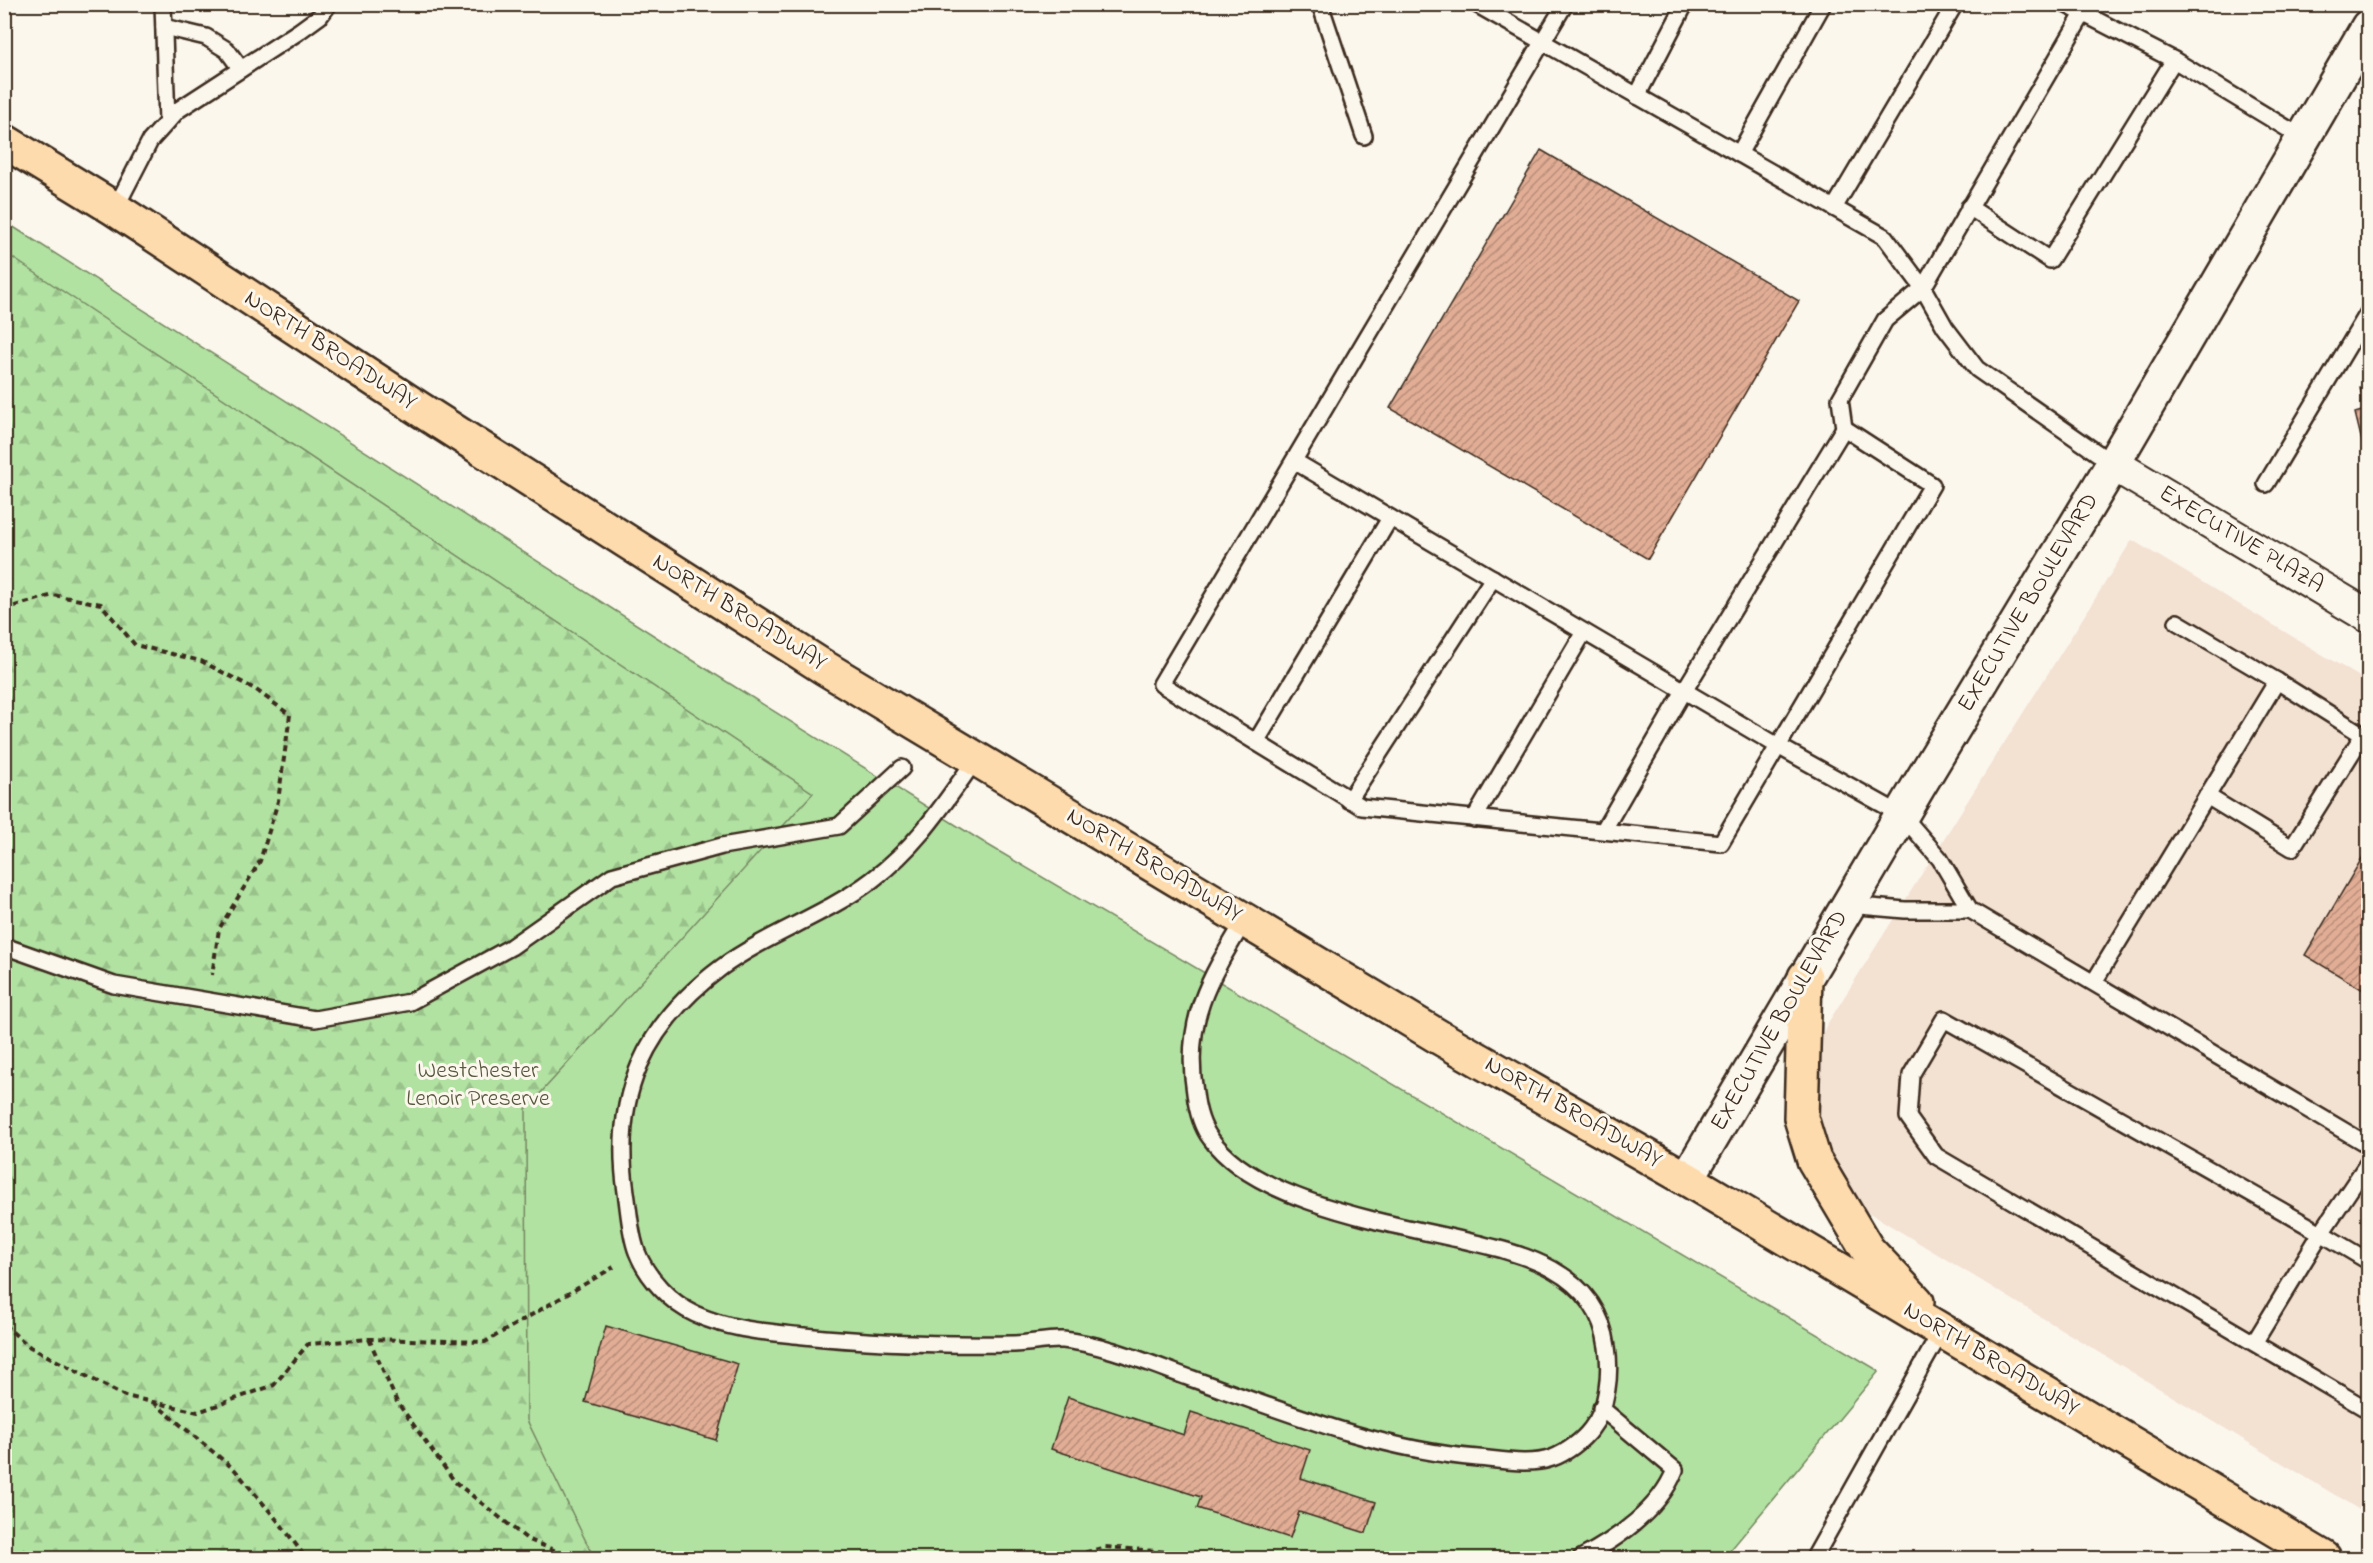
<svg xmlns="http://www.w3.org/2000/svg" width="2373" height="1563" font-family="'Indie Flower',sans-serif">
<style>
.built{fill:#f3e1d2}
.green{fill:#b1e2a2;stroke:#768660;stroke-width:1.5}
.forest{fill:url(#forest-firs);stroke:#768660;stroke-width:1.5}
.building{fill:url(#building-hatch);stroke:#3b2a1e;stroke-width:1.5}
.lines{fill:none;stroke-linecap:round;stroke-linejoin:round}
.service-casing{stroke:#3b2a1e;stroke-width:20}
.minor-casing{stroke:#3b2a1e;stroke-width:36}
.secondary-casing{stroke:#3b2a1e;stroke-width:38}
.primary-casing{stroke:#3b2a1e;stroke-width:38}
.path{stroke:#3b2a1e;stroke-width:4;stroke-dasharray:6 4.5;stroke-linecap:butt}
.service{stroke:#fbf7ec;stroke-width:15}
.minor{stroke:#fbf7ec;stroke-width:32}
.secondary{stroke:#fbf7ec;stroke-width:33}
.primary{stroke:#fedbac;stroke-width:33}
.labels{text-anchor:middle;dominant-baseline:central;stroke-width:6;stroke-linejoin:round;paint-order:stroke}
.street-label{font-size:24px;fill:#3b2a1e;stroke:#fbf7ec}
.park-label{font-size:24px;fill:#58583f;stroke:#fbf7ec}
</style>
<defs>
<pattern id="forest-firs" width="22" height="20" patternUnits="userSpaceOnUse" patternTransform="scale(1.5)"><rect width="22" height="20" fill="#b1e2a2"/><path d="M5 1l3.5 6h-7zM16 11l3.5 6h-7z" fill="#99c28b"/></pattern>
<pattern id="building-hatch" width="6" height="6" patternUnits="userSpaceOnUse" patternTransform="scale(1.5)"><rect width="6" height="6" fill="#e1ad95"/><path d="M-1 1l2-2M0 6l6-6M5 7l2-2" fill="none" stroke="#b88d79"/></pattern>
</defs>
<rect width="100%" height="100%" fill="#fbf7ec"/>
<filter id="ink" filterUnits="userSpaceOnUse"><feTurbulence type="fractalNoise" baseFrequency=".0167" numOctaves="2"/><feDisplacementMap in="SourceGraphic" scale="12" xChannelSelector="R" yChannelSelector="G"/><feConvolveMatrix kernelMatrix="1 2 1 2 8 2 1 2 1" color-interpolation-filters="sRGB"/></filter>
<g filter="url(#ink)">
<path class="built" d="M2132,540l236,142v833l-505,-306 -40,-50 -13,-46 3,-54 13,-33z"/>
<path class="green" d="M4,221l704,449 280,175 891,526 -155,187h-1719z"/>
<path class="forest" d="M4,252l809,541 -287,316 1,311 67,138h-589z"/>
<g class="building">
<path d="M1541,150l258,151 -151,258 -258,-151z"/>
<path d="M2368,385v81l-13,-53 10,-3 -5,-22z"/>
<path d="M2368,848v145l-63,-38z"/>
<path d="M606,1326l132,38 -22,76 -131,-38z"/>
<path d="M1068,1397l116,38 7,-23 119,38 -9,28 75,24 -10,31 -67,-21 -9,26 -93,-30 4,-11 -150,-48z"/>
</g>
<g class="lines">
<defs>
<g id="service">
<path d="M163,4l4,118"/>
<path d="M1320,4l44,132"/>
<path d="M1476,4l409,233 38,51 22,39 32,42 136,95"/>
<path d="M1565,4l-404,680 201,123 359,36 211,-358 -88,-57 -160,263 -81,140"/>
<path d="M2065,4l109,56 129,78"/>
<path d="M164,27l42,10 21,13 14,19"/>
<path d="M1637,96l48,-92"/>
<path d="M1739,154l84,-150"/>
<path d="M1969,207l81,53 124,-200"/>
<path d="M1834,208l121,-204"/>
<path d="M115,209l35,-68 28,-31 120,-78 22,-16 9,-12"/>
<path d="M1844,428l-4,-29 45,-79 38,-32 160,-274"/>
<path d="M1294,461l484,285 124,69 38,44 30,51 398,235"/>
<path d="M2266,484l102,-171"/>
<path d="M1256,742l134,-224"/>
<path d="M976,759c-33,46 -58,86 -104,121 -46,35 -103,53 -150,87 -78,58 -110,128 -96,225 3,19 4,42 11,60 10,26 34,51 58,62 35,16 72,18 109,22 69,7 140,9 210,8 16,0 33,-5 49,-4 42,4 90,25 130,39 92,33 187,71 285,79 23,2 52,8 74,0 14,-5 30,-17 39,-29 17,-21 20,-56 16,-82 -10,-77 -86,-94 -149,-108 -71,-16 -203,-38 -247,-100 -10,-13 -14,-29 -16,-46 -12,-72 14,-114 50,-173"/>
<path d="M2207,796l85,52 71,-113 -86,-54"/>
<path d="M1349,800l144,-222"/>
<path d="M1474,819l110,-187"/>
<path d="M1848,905l57,5h65"/>
<path d="M4,946l110,39 201,34 95,-17 101,-55 101,-71 110,-30 117,-20 63,-58"/>
<path d="M2094,982l183,-301 -100,-59"/>
<path d="M2368,1163l-47,70 47,28"/>
<path d="M2254,1343l67,-110 -377,-214 -33,56 -3,42 28,39 432,254"/>
<path d="M1581,1558c36,-19 79,-49 94,-88l-74,-62"/>
<path d="M1814,1558l128,-228"/>
</g>
<path id="minor" d="M2113,464l255,152"/>
<path id="secondary" d="M1687,1179l231,-392 195,-323 255,-437"/>
<g id="primary">
<path d="M4,141l111,68 303,199 407,260 614,369 248,142 637,379"/>
<path d="M1805,977l-4,141 13,42 53,89 50,53"/>
</g>
</defs>
<use href="#service" class="service-casing"/>
<use href="#minor" class="minor-casing"/>
<use href="#secondary" class="secondary-casing"/>
<use href="#primary" class="primary-casing"/>
<g class="path">
<path d="M4,609l49,-14 48,9 34,41 66,16 54,28 35,26 -12,86 -18,60 -41,68 -7,46"/>
<path d="M4,1325l26,22 95,49 73,16 76,-27 34,-41 61,-5 116,3 129,-75"/>
<path d="M369,1339l28,63 58,80 72,57 46,19"/>
<path d="M153,1402l82,68 47,56 24,32"/>
<path d="M1065,1558l40,-11 88,7 8,4"/>
</g>
<use href="#service" class="service"/>
<use href="#minor" class="minor"/>
<use href="#secondary" class="secondary"/>
<use href="#primary" class="primary"/>
</g>
</g>
<g class="labels">
<g class="street-label">
<text transform="translate(330 351) rotate(33)">NORTH BROADWAY</text>
<text transform="translate(2241 540) rotate(31)">EXECUTIVE PLAZA</text>
<text transform="translate(2029 603) rotate(-59)">EXECUTIVE BOULEVARD</text>
<text transform="translate(739 613) rotate(32)">NORTH BROADWAY</text>
<text transform="translate(1154 866) rotate(31)">NORTH BROADWAY</text>
<text transform="translate(1780 1021) rotate(-60)">EXECUTIVE BOULEVARD</text>
<text transform="translate(1573 1113) rotate(30)">NORTH BROADWAY</text>
<text transform="translate(1991 1360) rotate(31)">NORTH BROADWAY</text>
</g>
<g class="park-label">
<text x="478" y="1071">Westchester<tspan x="478" dy="28">Lenoir Preserve</tspan></text>
</g>
</g>
<rect width="2373" height="1563" fill="none" stroke="#fbf7ec" stroke-width="24"/>
<rect x="12" y="12" width="2349" height="1539" fill="none" stroke="#3b2a1e" stroke-width="2" filter="url(#ink)"/>
</svg>
